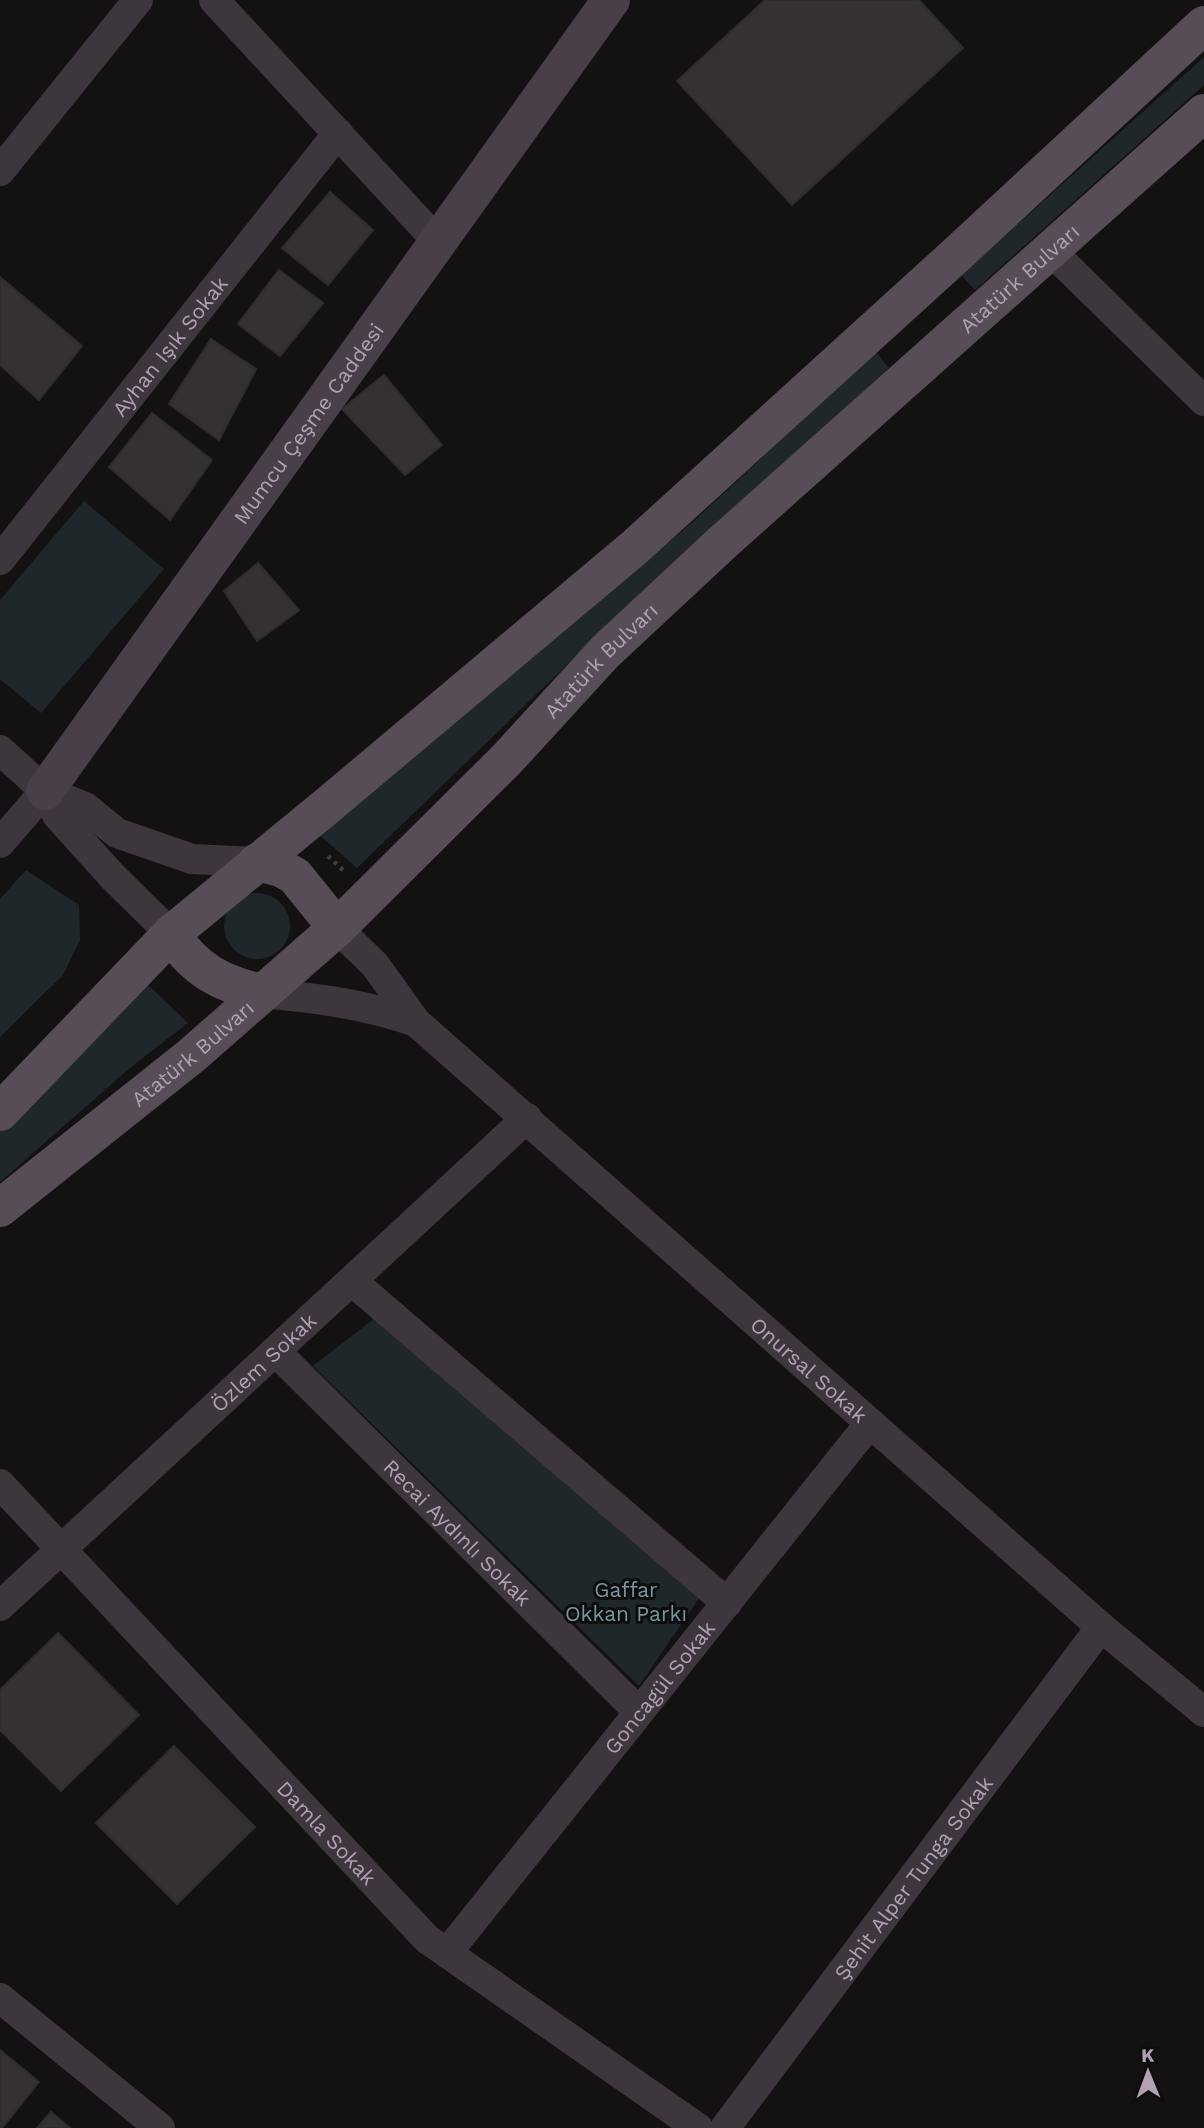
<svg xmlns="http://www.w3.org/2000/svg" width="1204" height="2128" font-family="'Work Sans',sans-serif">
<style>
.green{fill:#20272b}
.building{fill:#353034;stroke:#2f2b2e;stroke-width:2}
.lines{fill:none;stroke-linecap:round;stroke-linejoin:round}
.path{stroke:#433c44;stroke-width:4.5;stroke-dasharray:3.5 5;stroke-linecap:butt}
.street{stroke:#3d363d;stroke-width:30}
.secondary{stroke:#483f48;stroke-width:38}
.primary{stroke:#574d57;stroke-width:38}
.labels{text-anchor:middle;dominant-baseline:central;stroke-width:6;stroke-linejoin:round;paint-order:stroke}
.street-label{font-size:21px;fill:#b2a1b5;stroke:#0e0c0d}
.park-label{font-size:21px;fill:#7697a1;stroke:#0e0c0d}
</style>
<rect width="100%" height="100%" fill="#131112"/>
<g class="green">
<path d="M1204,57v28l-229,205 -14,-15z"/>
<path d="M876,352l13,16 -281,257 -251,243 -41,-36 210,-169 169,-143z"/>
<path d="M84,501l80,68 -123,144 -41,-34v-79z"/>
<path d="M26,870l53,35 1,35 -17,35 -63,62v-138z"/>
<circle cx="257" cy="926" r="33"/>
<path d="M145,982l43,41 -57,44 -131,115v-53z"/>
<path d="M375,1318l325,279 -61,89 -326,-320z"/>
</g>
<g class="building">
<path d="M765,0h154l44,48 -171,157 -115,-124z"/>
<path d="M330,192l43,38 -45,55 -46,-37z"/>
<path d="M279,270l44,33 -43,53 -42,-32z"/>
<path d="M0,277l82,69 -43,54 -39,-35z"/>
<path d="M211,339l45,30 -37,71 -50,-36z"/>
<path d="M384,375l58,70 -37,30 -63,-66z"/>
<path d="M152,413l60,47 -42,60 -61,-53z"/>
<path d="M258,563l41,47 -42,31 -33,-50z"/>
<path d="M58,1633l81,82 -78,76 -61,-61v-40z"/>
<path d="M174,1746l81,81 -78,77 -81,-81z"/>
<path d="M0,2050l39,32 -37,46h-2z"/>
<path d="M51,2112l19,16h-33z"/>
</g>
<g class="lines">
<path class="path" d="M328,856l17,16"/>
<g class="street">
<path d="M214,0l225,243"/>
<path d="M0,171l138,-171"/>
<path d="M1051,251l153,150"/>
<path id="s1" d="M0,560l338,-427"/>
<path d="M0,750l45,41 40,16 32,26 75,26 65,3"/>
<path d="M45,791l12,24 56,62 58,57"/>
<path d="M0,843l45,-52"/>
<path id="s2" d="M337,928l38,37 41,57 685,605 103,85"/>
<path d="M262,993c54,5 103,11 154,29"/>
<path d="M352,1281l375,322"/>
<path id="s3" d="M276,1352l362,359"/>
<path id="s4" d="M0,1484l427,455 271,189"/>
<path id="s5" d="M0,1606l527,-488"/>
<path id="s6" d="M447,1953l423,-530"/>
<path d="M0,1998l160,130"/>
<path id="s7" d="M725,2128l376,-501"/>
</g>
<path class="secondary" id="s8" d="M45,791l566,-791"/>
<g class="primary">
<path d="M257,862l24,6 14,8 42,52"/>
<path d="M171,934c24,36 50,50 91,59"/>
<path d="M0,1112l171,-178 156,-128 308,-259 320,-291 249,-231"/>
<path id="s9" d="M0,1208l191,-152 146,-128 170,-169 98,-107 118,-110 481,-429"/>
</g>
</g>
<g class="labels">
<g class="street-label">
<text stroke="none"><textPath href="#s9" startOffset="1381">Atatürk Bulvarı</textPath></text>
<text stroke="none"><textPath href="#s1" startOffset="273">Ayhan Işık Sokak</textPath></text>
<text stroke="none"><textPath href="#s8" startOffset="452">Mumcu Çeşme Caddesi</textPath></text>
<text stroke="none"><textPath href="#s9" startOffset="814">Atatürk Bulvarı</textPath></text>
<text stroke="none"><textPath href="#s9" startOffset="247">Atatürk Bulvarı</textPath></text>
<text stroke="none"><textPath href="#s5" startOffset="359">Özlem Sokak</textPath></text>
<text stroke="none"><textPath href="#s2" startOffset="648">Onursal Sokak</textPath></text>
<text stroke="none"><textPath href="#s3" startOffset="256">Recai Aydınlı Sokak</textPath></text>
<text stroke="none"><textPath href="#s6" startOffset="340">Goncagül Sokak</textPath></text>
<text stroke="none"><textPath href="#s4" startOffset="478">Damla Sokak</textPath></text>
<text stroke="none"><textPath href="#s7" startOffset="313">Şehit Alper Tunga Sokak</textPath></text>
</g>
<g class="park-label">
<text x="626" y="1589">Gaffar<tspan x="626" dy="24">Okkan Parkı</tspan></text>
</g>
</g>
<g transform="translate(1148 2072) rotate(359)" stroke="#0e0c0d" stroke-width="5" paint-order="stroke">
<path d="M0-5L12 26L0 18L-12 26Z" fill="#b2a1b5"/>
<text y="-10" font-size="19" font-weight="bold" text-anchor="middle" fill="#b2a1b5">K</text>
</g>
</svg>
